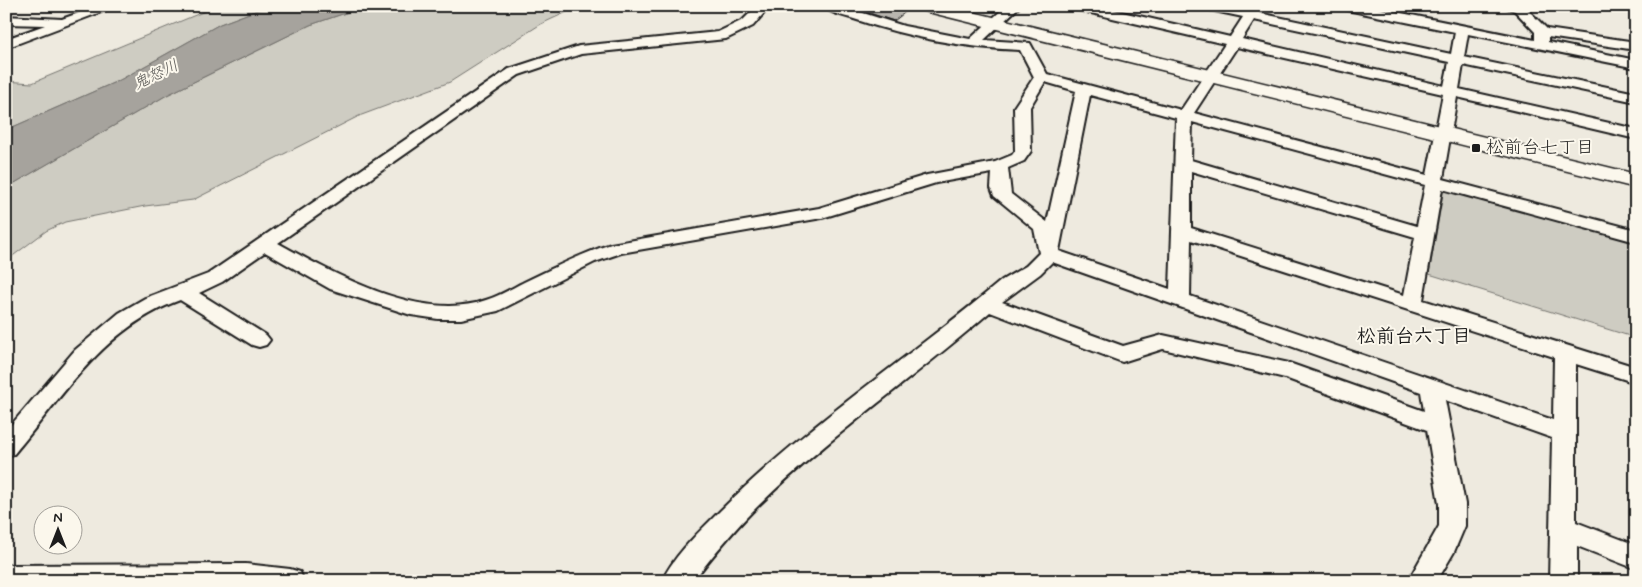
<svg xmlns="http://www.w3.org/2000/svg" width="1642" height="587" font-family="Mynerve,'Klee One',sans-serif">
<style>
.green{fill:#ceccc2;stroke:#75746f}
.water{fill:#a6a39d;stroke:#6f6d69}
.building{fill:#b9b6af;stroke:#1c1c1c}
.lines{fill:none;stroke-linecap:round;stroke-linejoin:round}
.street-casing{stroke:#1c1c1c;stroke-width:4}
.secondary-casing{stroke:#1c1c1c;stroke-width:3}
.street{fill:#fbf7ec;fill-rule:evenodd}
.secondary{fill:#fbf7ec;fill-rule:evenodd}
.poi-dot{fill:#1c1c1c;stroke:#fbf7ec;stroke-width:2}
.labels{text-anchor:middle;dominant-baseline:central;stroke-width:4;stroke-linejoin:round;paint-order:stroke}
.far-water-label{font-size:16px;font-style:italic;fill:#5a5956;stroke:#fbf7ec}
.poi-label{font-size:18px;fill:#1c1c1c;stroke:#fbf7ec;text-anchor:start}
.neighbourhood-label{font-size:19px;font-weight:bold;fill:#1c1c1c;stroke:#fbf7ec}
</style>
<rect width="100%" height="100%" fill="#eeeadf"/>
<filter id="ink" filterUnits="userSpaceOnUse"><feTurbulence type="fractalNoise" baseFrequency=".02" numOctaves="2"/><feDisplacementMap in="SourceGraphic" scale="10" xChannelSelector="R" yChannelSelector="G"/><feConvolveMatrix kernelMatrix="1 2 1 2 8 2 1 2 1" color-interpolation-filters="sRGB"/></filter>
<g filter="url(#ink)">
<g class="green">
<path d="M207,6h61l-48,18 -100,56 -114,50v-49l26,2 178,-74z"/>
<path d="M366,6h214l-39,18 -91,58 -91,34 -166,84 -48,6 -80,16 -19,9 -40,30v-73l161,-93 143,-70z"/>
<path d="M1444,188l192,51v99l-207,-64z"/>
</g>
<path class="water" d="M268,6h98l-56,19 -143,70 -161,93v-58l114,-50 100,-56z"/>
<path class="building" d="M854,6h59l-19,15 -40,-13z"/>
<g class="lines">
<defs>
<g id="street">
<path d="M98,6h19l-111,42v-9l39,-14 -39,-1v-8l56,3z"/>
<path d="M757,6h13l-17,20 -27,13 -145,15 -62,21 -241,168c56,31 143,80 208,57 13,-4 26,-12 38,-18 29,-14 57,-28 87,-38l208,-36 108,-33 68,-13 17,-7 3,-4 -1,-44 20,-30 -14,-27c-57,-2 -112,-13 -166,-31 -10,-3 -25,-6 -32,-13h19l63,20 66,13 36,-33h14l-36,34 46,3 17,31 134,36 44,-66 -147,-34 -6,-4h24l134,31 13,-20 -38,-8 -2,-3h25l20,5 3,-5h12l-4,7 192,41 4,-22 -108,-22 -6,-4h26l168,34v-8l-20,-21 -12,-5h21l23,23 89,13v8l-88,-13v5l88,18v8l-168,-34 -4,23 172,36v9l-173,-37 -4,24 177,40v10l-179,-42 -14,82 193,51v12l-194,-53 -19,111 213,67v16l-60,-19v158l60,23v24l-59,-23v35h-28l3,-143 -107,-38 20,104v22l-11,26 -17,29h-29l31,-55v-22l-12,-74 -142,-52 -122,-29 -41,13 -132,-50c-76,66 -158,122 -230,192 -25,24 -46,50 -67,77h-31c12,-26 38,-50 58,-70 86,-86 189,-153 282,-231l24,-14 13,-13 -5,-24 -40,-33 -3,-8 1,-15 -56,10 -114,35 -201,35 -26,9 -97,49 -37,8h-23l-27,-4 -81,-26 -65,-37 -43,30 -23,11 67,42 4,5 -4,5 -7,2 -7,-2 -72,-45c-77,28 -115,94 -166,154l-8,2v-25l69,-81 44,-37 26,-15 63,-24 301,-205 70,-23 139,-14 25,-12zM1254,20l195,42 -5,24 -202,-47zM1237,47l206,47 -16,81 -233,-62zM1045,82l31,9 -29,131 -36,-28 -3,-26 16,-7 7,-10 -1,-44zM1090,95l86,23 -6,171 -111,-38zM1192,122l233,63 -8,41 -226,-66zM1191,171l224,66 -11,58 -213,-67zM1191,240l363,117 -1,63 -363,-124zM1052,262l369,130 3,19 -135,-48 -126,-28 -40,11 -121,-44 38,-28z"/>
<path d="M246,564l44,5 10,3 4,9h-298v-16z"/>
</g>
<path id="secondary" d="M918,6h30l688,168v14l-716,-178z"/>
</defs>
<use href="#street" class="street-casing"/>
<use href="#secondary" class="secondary-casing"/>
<use href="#street" class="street"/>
<use href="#secondary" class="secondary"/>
</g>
</g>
<rect class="poi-dot" x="1471" y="143" width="10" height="10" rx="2.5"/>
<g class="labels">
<g class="far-water-label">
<text transform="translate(156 75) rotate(-26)">鬼怒川</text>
</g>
<g class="poi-label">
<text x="1486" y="148">松前台七丁目</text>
</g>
<g class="neighbourhood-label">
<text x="1414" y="336">松前台六丁目</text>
</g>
</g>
<rect width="1642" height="587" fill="none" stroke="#fbf7ec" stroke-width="25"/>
<rect x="12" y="12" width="1617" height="562" fill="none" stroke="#1c1c1c" stroke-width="2" filter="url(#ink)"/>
<g transform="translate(58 530)"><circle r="24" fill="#fbf7ec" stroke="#a29f99"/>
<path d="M0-4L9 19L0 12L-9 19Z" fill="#1c1c1c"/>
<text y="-8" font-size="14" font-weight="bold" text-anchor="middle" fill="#1c1c1c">N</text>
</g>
</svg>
